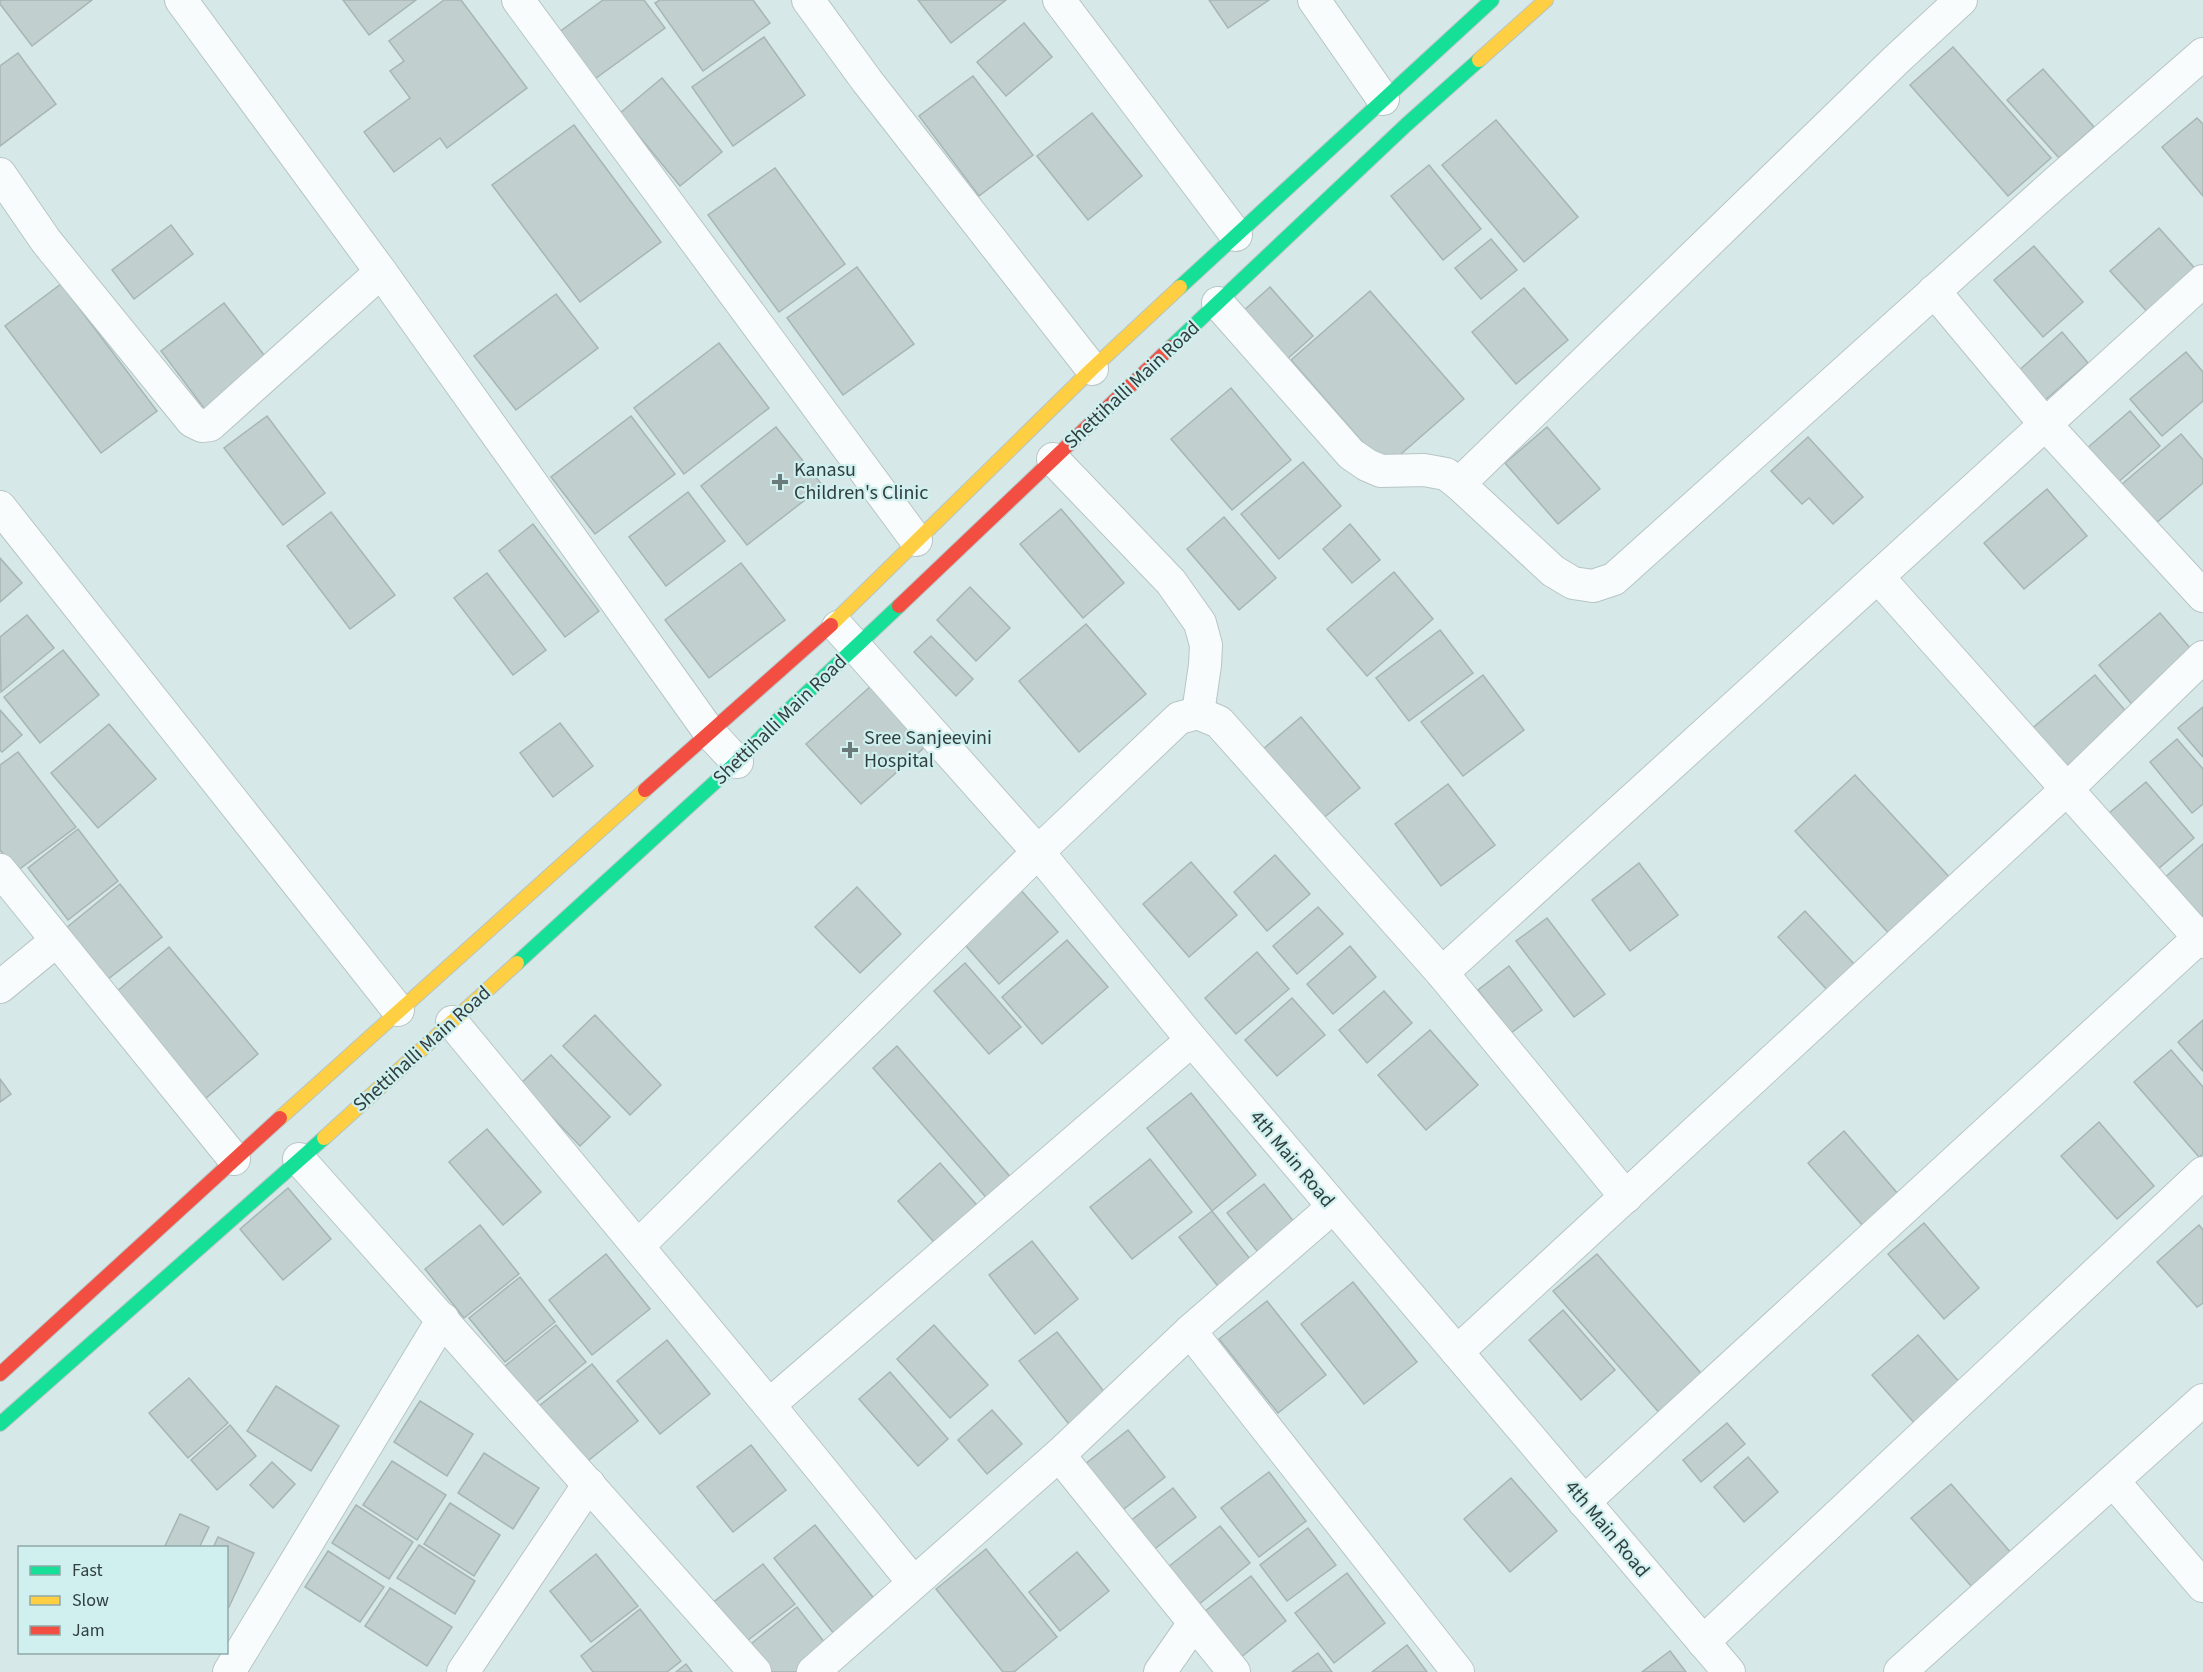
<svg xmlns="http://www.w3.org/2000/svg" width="2203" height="1672" font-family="'Source Sans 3',sans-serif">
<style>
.building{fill:#c1cfcf;stroke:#a7b5b5;stroke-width:1.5}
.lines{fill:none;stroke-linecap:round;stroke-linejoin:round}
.street-casing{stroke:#b7c5c5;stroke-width:34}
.fast-casing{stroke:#b7c5c5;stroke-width:16}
.slow-casing{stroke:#b7c5c5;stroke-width:16}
.jam-casing{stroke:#b7c5c5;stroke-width:16}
.street{stroke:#f9fcfc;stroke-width:32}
.fast{stroke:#16e098;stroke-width:14}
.slow{stroke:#ffcf43;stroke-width:14}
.jam{stroke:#f24e42;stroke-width:14}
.poi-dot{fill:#6b7a7a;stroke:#cff0ef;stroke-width:2}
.labels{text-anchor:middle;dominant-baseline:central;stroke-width:4.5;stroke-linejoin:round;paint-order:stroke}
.street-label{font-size:20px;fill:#313e3e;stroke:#cff0ef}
.poi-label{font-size:20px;fill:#313e3e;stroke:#cff0ef;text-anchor:start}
</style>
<rect width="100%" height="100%" fill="#d7e8e8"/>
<g class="building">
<path d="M0,0h92l-60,46 -32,-42z"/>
<path d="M343,0h73l-47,35z"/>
<path d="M444,0h17l66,88 -80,60 -7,-10 -46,34 -30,-40 46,-34 -20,-27 14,-10 -15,-20z"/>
<path d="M603,0h41l21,28 -73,53 -34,-48z"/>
<path d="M660,0h93l17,23 -67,48 -48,-68z"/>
<path d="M918,0h88l-55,43z"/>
<path d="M1209,0h60l-41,28z"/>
<path d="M1024,23l28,34 -46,39 -29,-34z"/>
<path d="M764,37l41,58 -72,51 -41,-59z"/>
<path d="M1953,47l98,111 -43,38 -98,-111z"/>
<path d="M18,53l38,51 -56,42v-80z"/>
<path d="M2043,69l51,58 -35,31 -52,-58z"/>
<path d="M973,76l60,79 -54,41 -60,-80z"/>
<path d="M662,78l60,74 -42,34 -60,-73z"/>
<path d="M1092,113l50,63 -54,44 -51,-64z"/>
<path d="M2197,118l6,6v72l-41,-49z"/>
<path d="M1496,120l82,97 -54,45 -82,-97z"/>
<path d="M574,125l87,117 -81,60 -88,-117z"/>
<path d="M1429,165l52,64 -38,31 -52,-64z"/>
<path d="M775,168l70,96 -66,48 -71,-97z"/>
<path d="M171,225l22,29 -59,45 -22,-29z"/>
<path d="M2159,228l40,45 -48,43 -41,-45z"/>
<path d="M1491,239l26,31 -36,29 -26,-31z"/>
<path d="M2034,246l49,56 -40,35 -49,-57z"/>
<path d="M857,267l57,77 -71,51 -56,-77z"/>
<path d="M61,284l96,127 -56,42 -96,-127z"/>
<path d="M1270,287l43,49 -29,26 -43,-49z"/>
<path d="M1524,288l44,52 -52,44 -44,-52z"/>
<path d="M1370,291l94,108 -79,69 -94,-108z"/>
<path d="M556,294l42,54 -82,62 -42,-54z"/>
<path d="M224,303l47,61 -64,48 -46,-61z"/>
<path d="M2062,332l26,31 -45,39 -26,-30z"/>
<path d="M719,343l50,65 -85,66 -50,-66z"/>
<path d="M2186,352l17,20v29l-41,35 -32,-37z"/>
<path d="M1231,388l60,72 -59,50 -61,-71z"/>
<path d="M2130,411l30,35 -44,38 -30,-35z"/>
<path d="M267,416l58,77 -42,32 -59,-77z"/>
<path d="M631,416l44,58 -80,60 -44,-57z"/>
<path d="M776,427l47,59 -76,59 -46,-59z"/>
<path d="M1547,427l53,62 -42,35 -53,-61z"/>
<path d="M2181,434l22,26v23l-54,46 -34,-39z"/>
<path d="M1808,437l55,60 -30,27 -24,-26 -7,6 -31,-33z"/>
<path d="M1303,462l38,44 -62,53 -38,-45z"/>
<path d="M2047,489l40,47 -63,53 -40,-46z"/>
<path d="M688,492l37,49 -59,45 -37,-49z"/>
<path d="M1061,509l63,74 -41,35 -63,-74z"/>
<path d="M331,512l64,83 -45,34 -63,-83z"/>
<path d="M1224,517l52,61 -37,32 -52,-61z"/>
<path d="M533,524l66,87 -34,26 -66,-86z"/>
<path d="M1350,524l30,36 -28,23 -29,-34z"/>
<path d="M0,558l22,25 -22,19z"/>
<path d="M741,563l44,57 -76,58 -44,-58z"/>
<path d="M1394,572l39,47 -66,57 -40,-47z"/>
<path d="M487,573l59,77 -33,25 -59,-77z"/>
<path d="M970,587l40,41 -34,33 -39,-41z"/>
<path d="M2160,613l37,43 -62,52 -36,-43z"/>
<path d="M27,615l27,33 -53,44 -1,-55z"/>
<path d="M1086,624l60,70 -67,58 -60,-71z"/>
<path d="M1440,630l33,43 -64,48 -33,-43z"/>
<path d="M931,636l42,43 -17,17 -42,-44z"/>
<path d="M63,650l36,45 -59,48 -36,-46z"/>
<path d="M1483,675l41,55 -61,46 -42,-54z"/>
<path d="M2095,675l33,39 -67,57 -33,-39z"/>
<path d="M871,686l55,60 -65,58 -55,-60z"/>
<path d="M2203,707v50l-25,-29z"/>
<path d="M0,710l22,25 -20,17 -2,-2z"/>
<path d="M1301,717l59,71 -39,32 -59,-70z"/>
<path d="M560,723l33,43 -40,31 -33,-44z"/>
<path d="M109,724l47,55 -58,49 -47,-55z"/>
<path d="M2177,739l26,30v35l-11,9 -42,-51z"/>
<path d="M18,752l58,75 -59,44 -17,-21v-85z"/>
<path d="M1855,775l99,107 -61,56 -98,-107z"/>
<path d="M2146,782l48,56 -37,32 -48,-57z"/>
<path d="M1448,784l47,61 -54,41 -46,-62z"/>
<path d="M78,829l40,52 -50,39 -40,-52z"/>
<path d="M2203,844v80l-41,-44z"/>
<path d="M1275,855l35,39 -43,37 -33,-39z"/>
<path d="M1191,862l46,53 -48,42 -46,-53z"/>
<path d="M1639,863l39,52 -48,36 -38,-51z"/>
<path d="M120,884l42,53 -59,46 -42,-51z"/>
<path d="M857,887l44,47 -41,39 -45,-46z"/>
<path d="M1019,888l39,44 -59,52 -39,-45z"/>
<path d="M1318,907l25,27 -46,40 -24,-28z"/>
<path d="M1805,911l50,54 -27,26 -50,-54z"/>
<path d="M1547,918l58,76 -31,23 -58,-76z"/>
<path d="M1067,940l41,47 -66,57 -40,-47z"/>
<path d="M1350,946l26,31 -43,37 -26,-30z"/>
<path d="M169,947l89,107 -59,50 -90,-106z"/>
<path d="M1257,952l32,37 -53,45 -31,-36z"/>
<path d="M965,963l56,64 -32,27 -55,-63z"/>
<path d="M1509,966l33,44 -31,23 -33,-43z"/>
<path d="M1384,991l28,32 -45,40 -28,-33z"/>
<path d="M1292,998l33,37 -48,41 -32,-36z"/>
<path d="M595,1015l66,70 -31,30 -67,-69z"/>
<path d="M2203,1020v51l-25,-29z"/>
<path d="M1430,1030l48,55 -52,45 -48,-55z"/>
<path d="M897,1046l117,135 -24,21 -117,-134z"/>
<path d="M2171,1050l32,37v67l-4,3 -65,-75z"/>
<path d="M551,1055l59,62 -30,29 -60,-62z"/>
<path d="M0,1079l11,15 -11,8z"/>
<path d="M1191,1093l65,82 -44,36 -65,-83z"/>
<path d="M2099,1122l55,64 -37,33 -56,-63z"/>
<path d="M487,1129l54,63 -38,33 -54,-63z"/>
<path d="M1844,1131l55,64 -36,31 -55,-63z"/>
<path d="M1150,1159l42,53 -60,47 -42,-52z"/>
<path d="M940,1163l42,48 -43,37 -41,-47z"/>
<path d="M1264,1184l42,53 -37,29 -42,-53z"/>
<path d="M288,1188l43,51 -48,41 -43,-51z"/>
<path d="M1212,1211l42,53 -33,26 -42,-53z"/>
<path d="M1924,1223l55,65 -35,31 -56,-65z"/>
<path d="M480,1225l39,49 -55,44 -39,-49z"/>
<path d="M2199,1225l4,5v73l-6,4 -40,-45z"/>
<path d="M1032,1241l46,58 -43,35 -46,-59z"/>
<path d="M606,1254l44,55 -58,46 -43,-55z"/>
<path d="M1597,1254l109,125 -44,37 -109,-125z"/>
<path d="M520,1277l35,45 -50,40 -36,-44z"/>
<path d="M1353,1282l64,80 -53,42 -63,-80z"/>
<path d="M1267,1301l59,74 -48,38 -59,-74z"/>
<path d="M1563,1310l52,60 -34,30 -52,-60z"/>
<path d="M556,1325l30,37 -51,41 -30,-37z"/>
<path d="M934,1325l54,60 -38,33 -53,-59z"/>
<path d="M1057,1332l53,67 -38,29 -53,-67z"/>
<path d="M1918,1335l50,57 -46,40 -50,-57z"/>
<path d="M667,1340l43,54 -50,40 -43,-53z"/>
<path d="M592,1364l46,57 -59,47 -45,-58z"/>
<path d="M890,1372l58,67 -30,27 -59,-67z"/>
<path d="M189,1378l39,45 -40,35 -39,-45z"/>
<path d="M276,1386l63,40 -28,45 -64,-40z"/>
<path d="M420,1401l53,33 -26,42 -53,-34z"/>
<path d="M992,1410l30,34 -35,30 -29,-34z"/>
<path d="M1727,1423l18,21 -44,38 -18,-22z"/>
<path d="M230,1425l26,31 -39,34 -26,-30z"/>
<path d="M1128,1430l37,47 -50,39 -36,-47z"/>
<path d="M751,1445l35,45 -53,42 -36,-45z"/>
<path d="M484,1453l55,35 -26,41 -55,-36z"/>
<path d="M1748,1457l30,35 -34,30 -30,-35z"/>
<path d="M392,1461l54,34 -29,45 -54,-35z"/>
<path d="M272,1462l23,22 -22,24 -23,-23z"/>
<path d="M1269,1472l37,49 -47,36 -38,-49z"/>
<path d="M1511,1478l46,53 -47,41 -46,-53z"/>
<path d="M1951,1484l75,86 -39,34 -76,-86z"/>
<path d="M1173,1488l23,29 -44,34 -23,-29z"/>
<path d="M450,1503l50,32 -26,41 -50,-32z"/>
<path d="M356,1505l57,37 -24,37 -57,-36z"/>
<path d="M180,1514l29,13 -10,21h-35z"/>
<path d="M815,1525l65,81 -42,33 -64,-81z"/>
<path d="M1220,1526l30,37 -52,42 -30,-38z"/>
<path d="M1308,1528l28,37 -49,36 -27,-36z"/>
<path d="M218,1537l36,16 -25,54 -3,-2v-57h-13z"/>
<path d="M419,1545l56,36 -20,33 -58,-36z"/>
<path d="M986,1549l71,88 -43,35h-11l-67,-83z"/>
<path d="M328,1551l56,36 -24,35 -55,-35z"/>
<path d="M1077,1552l32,39 -49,40 -31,-39z"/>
<path d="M596,1554l42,52 -47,36 -41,-51z"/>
<path d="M763,1564l32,40 -52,40 -32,-40z"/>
<path d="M1347,1573l38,50 -51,40 -39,-50z"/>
<path d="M1251,1576l35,45 -46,37 -36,-46z"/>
<path d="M390,1588l62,39 -25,39 -62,-40z"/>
<path d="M797,1607l31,40 -31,25h-30l-20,-25z"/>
<path d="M640,1609l41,52 -14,11h-74l-12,-16z"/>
<path d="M1407,1645l20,27h-55z"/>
<path d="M1670,1651l16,21h-44z"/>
<path d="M1318,1653l14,19h-40z"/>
<path d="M686,1664l6,8h-16z"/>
</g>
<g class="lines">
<defs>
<g id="street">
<path d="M181,0l200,272 329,461 27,29"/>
<path d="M518,0l398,540"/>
<path d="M808,0l59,81 225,288"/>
<path d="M1059,0l177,235"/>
<path d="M1314,0l69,99"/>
<path d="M0,174l46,67 146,180 10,5 8,-1 171,-153"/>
<path d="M1934,291l111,133 158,172"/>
<path d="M1218,303l133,151 16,11 14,6 43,-1 22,4 13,10 94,87 20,12 20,3 21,-7 440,-395 149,-130"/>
<path d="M1053,459l118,123 29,41 6,22 -1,20 -7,48"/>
<path d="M1459,484l438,-425 64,-59"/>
<path d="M0,507l398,503"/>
<path d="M1878,577l325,365"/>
<path d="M838,627l200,225 154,188 537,632"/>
<path d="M0,870l234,289"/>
<path d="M1442,973l761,-692"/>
<path d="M0,987l56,-46"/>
<path d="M452,1022l317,383 144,177"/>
<path d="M299,1159l456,513"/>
<path d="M638,1246l400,-394 141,-134 19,-5 21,9 223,251 184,224"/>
<path d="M1190,1331l268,341"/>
<path d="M1457,1352l610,-563 136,-132"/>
<path d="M769,1405l423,-365"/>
<path d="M1059,1455l175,217"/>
<path d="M2113,1481l90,105"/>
<path d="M1584,1502l619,-568"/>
<path d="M1703,1642l500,-469"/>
<path d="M229,1672l214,-353"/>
<path d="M463,1672l126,-188"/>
<path d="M813,1672l246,-217 131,-124 143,-124"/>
<path d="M1160,1672l34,-49"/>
<path d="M1900,1672l303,-272"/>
</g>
<g id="fast">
<path d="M1180,287l312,-287"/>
<path d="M1171,347l235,-222 73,-65"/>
<path d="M517,963l220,-201 42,-43 120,-113"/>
<path d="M0,1424l324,-286"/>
</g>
<g id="slow">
<path d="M1479,60l67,-60"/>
<path d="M831,625l261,-256 88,-82"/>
<path d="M280,1118l365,-328"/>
<path d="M324,1138l193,-175"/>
</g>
<g id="jam">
<path d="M899,606l272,-259"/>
<path d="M645,790l186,-165"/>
<path d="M0,1374l280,-256"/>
</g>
</defs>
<use href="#street" class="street-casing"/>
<use href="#fast" class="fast-casing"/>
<use href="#slow" class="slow-casing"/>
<use href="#jam" class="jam-casing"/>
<use href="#street" class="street"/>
<use href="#fast" class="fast"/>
<use href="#slow" class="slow"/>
<use href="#jam" class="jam"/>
</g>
<g class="poi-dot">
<path d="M777 473h6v6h6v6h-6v6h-6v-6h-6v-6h6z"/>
<path d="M847 741h6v6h6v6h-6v6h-6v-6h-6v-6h6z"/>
</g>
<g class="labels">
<g class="street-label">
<text transform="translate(1132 385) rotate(-43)">Shettihalli Main Road</text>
<text transform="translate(780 720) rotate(-44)">Shettihalli Main Road</text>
<text transform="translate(422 1049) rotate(-42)">Shettihalli Main Road</text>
<text transform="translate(1292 1159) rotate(50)">4th Main Road</text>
<text transform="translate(1607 1529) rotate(50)">4th Main Road</text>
</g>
<g class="poi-label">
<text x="794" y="470">Kanasu<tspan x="794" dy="23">Children's Clinic</tspan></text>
<text x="864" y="738">Sree Sanjeevini<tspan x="864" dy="23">Hospital</tspan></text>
</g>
</g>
<rect x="18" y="1546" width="210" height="108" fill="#cff0ef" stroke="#90a9a8" stroke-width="1.5"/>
<rect x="30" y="1566" width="30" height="9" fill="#16e098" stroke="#90a9a8" stroke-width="1.5"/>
<text x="72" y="1576" font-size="18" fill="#313e3e">Fast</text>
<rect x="30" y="1596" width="30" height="9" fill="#ffcf43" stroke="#90a9a8" stroke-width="1.5"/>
<text x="72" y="1606" font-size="18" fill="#313e3e">Slow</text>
<rect x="30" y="1626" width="30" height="9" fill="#f24e42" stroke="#90a9a8" stroke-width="1.5"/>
<text x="72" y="1636" font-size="18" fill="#313e3e">Jam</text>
</svg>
